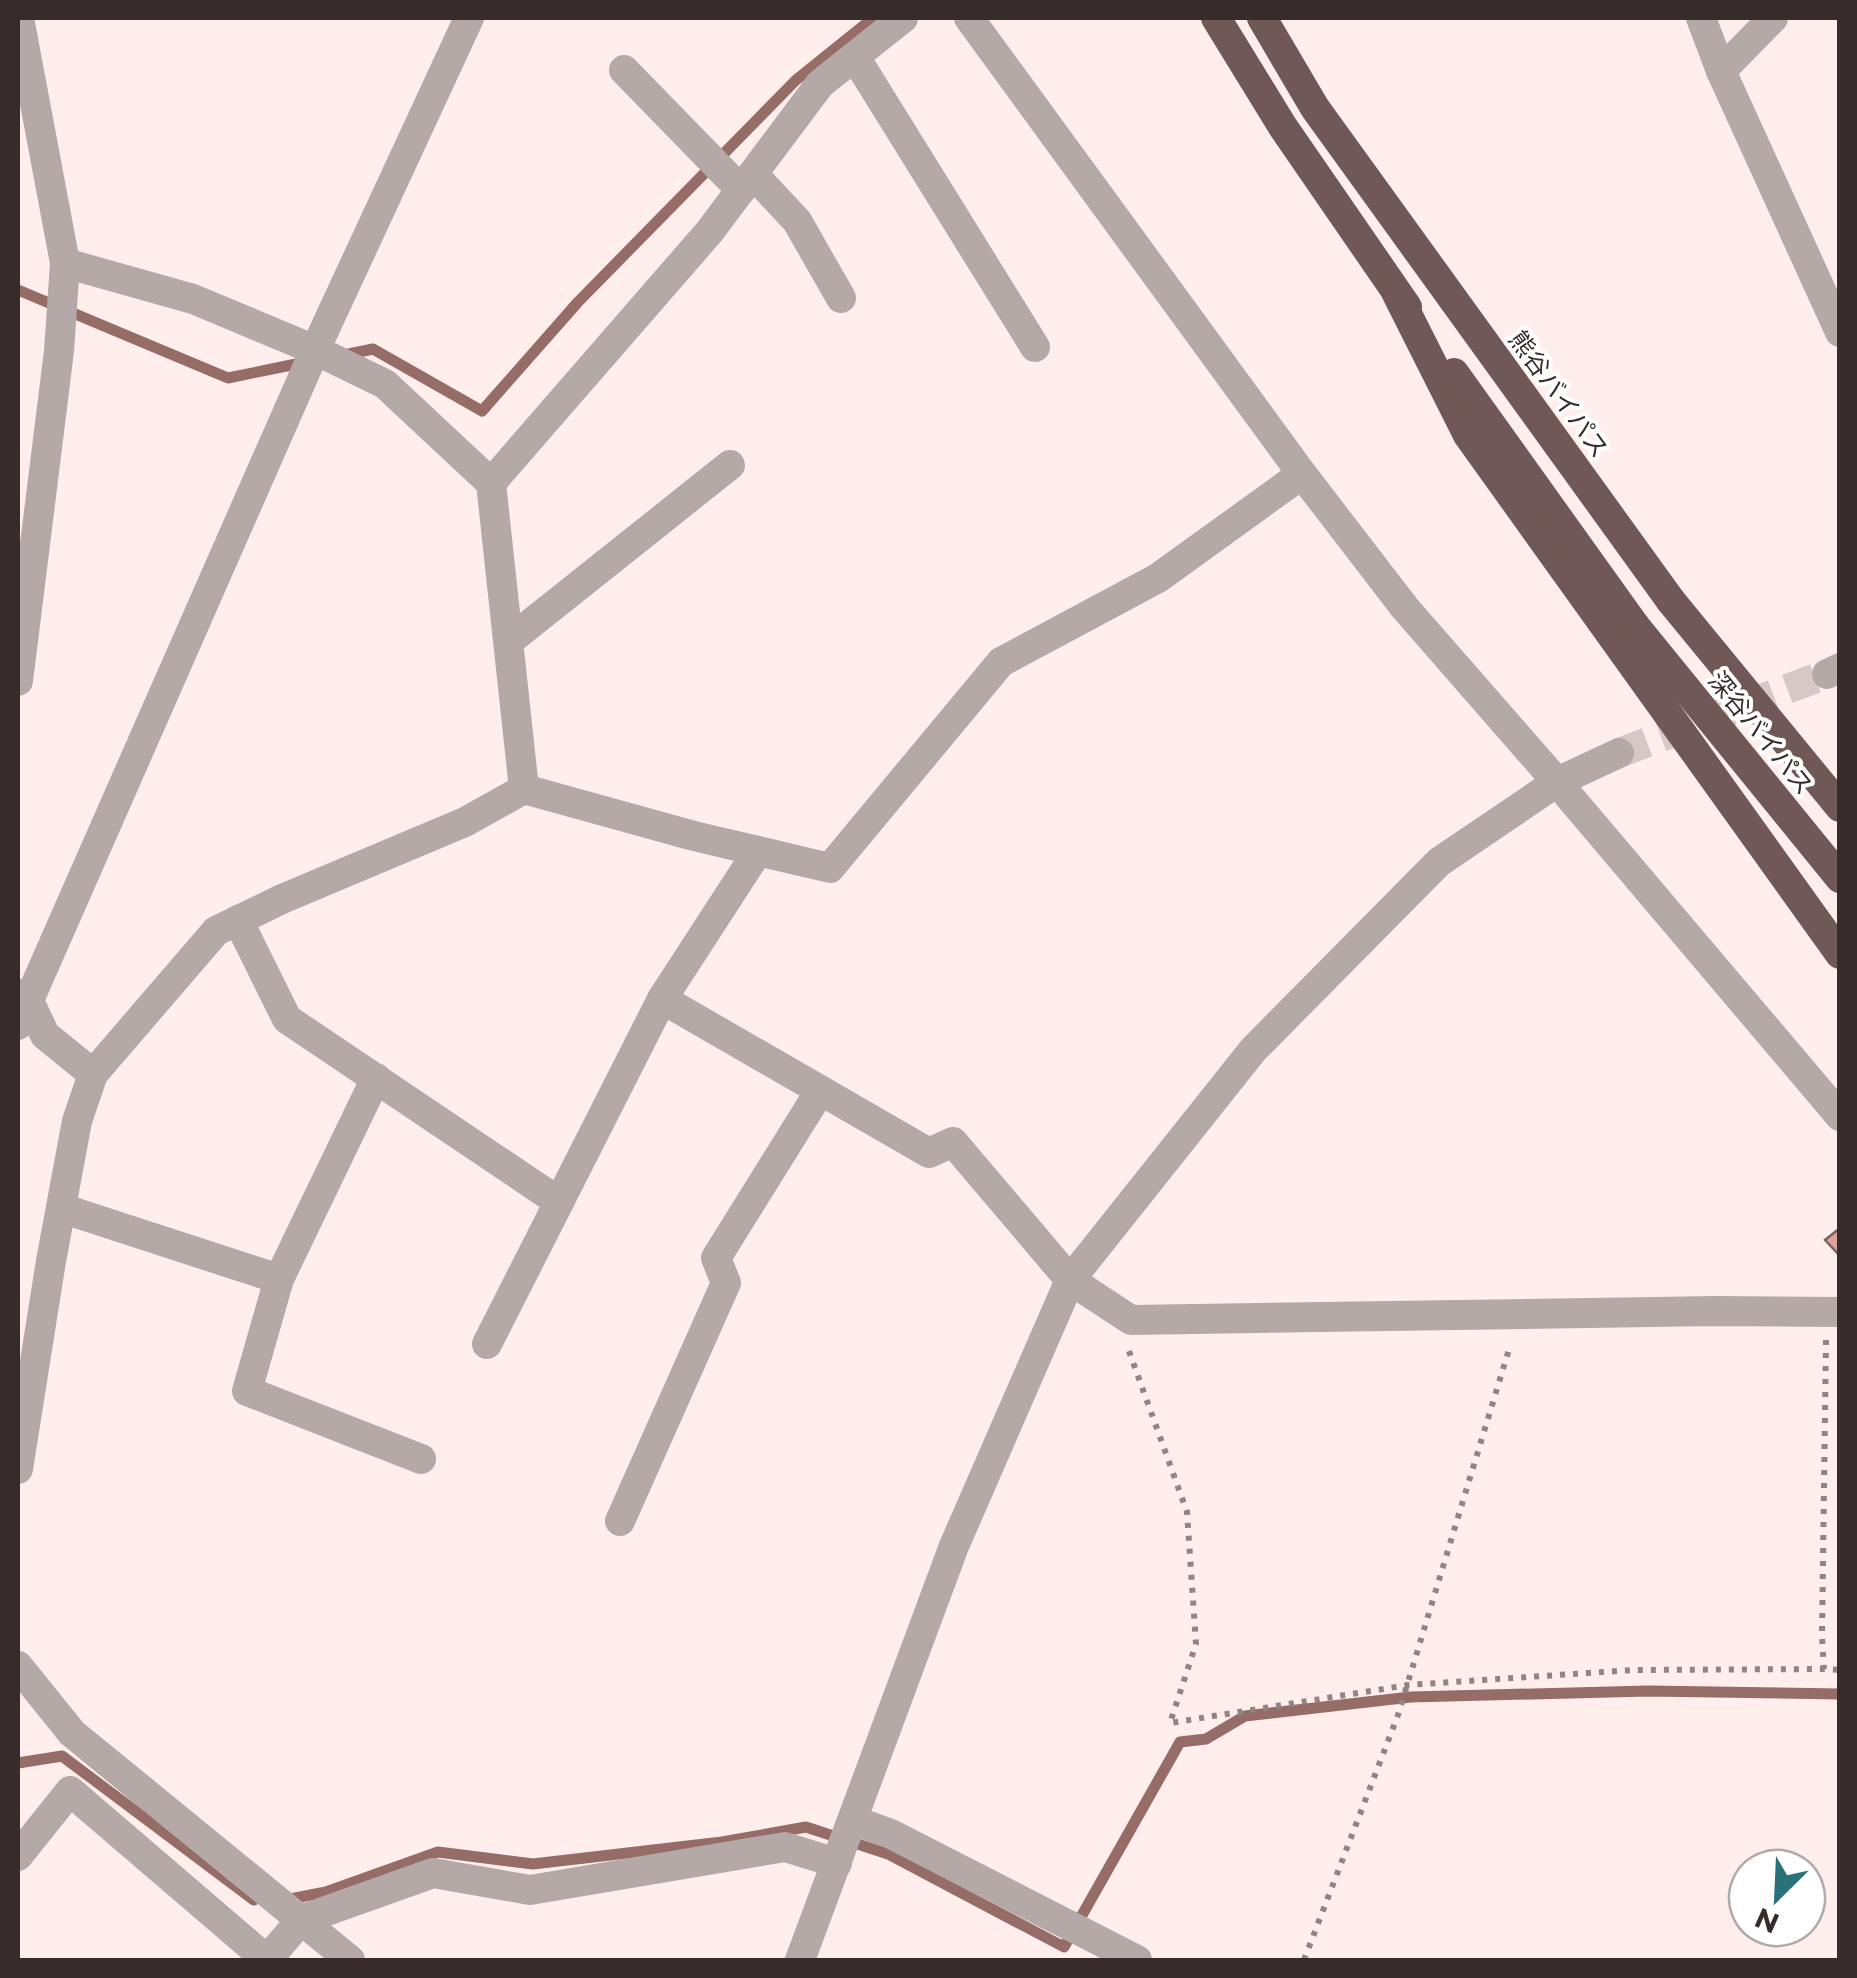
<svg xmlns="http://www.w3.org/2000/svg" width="1857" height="1978" font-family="Montserrat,'Noto Sans JP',sans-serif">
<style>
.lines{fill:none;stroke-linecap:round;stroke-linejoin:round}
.stream{stroke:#966c67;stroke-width:11}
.building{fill:#dba19b;stroke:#7a625f;stroke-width:2.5}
.minor-tunnel{stroke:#d7c7c5;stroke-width:30;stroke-dasharray:30 15;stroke-linecap:butt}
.path{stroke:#918482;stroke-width:6;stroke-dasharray:5 8;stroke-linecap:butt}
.minor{stroke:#b5a9a8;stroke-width:30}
.highway{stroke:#6f5855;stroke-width:30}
.highway-bridge{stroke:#6f5855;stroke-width:30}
.labels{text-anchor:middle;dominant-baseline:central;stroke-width:8;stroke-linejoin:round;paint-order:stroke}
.street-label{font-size:25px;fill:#372c2b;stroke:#fff}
</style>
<rect width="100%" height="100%" fill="#ffeeec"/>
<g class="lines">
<g class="stream">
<path d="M18,290l210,88 78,-16"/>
<path d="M339,356l34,-7 109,62 96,-109 218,-222 77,-62"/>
<path d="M18,1763l44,-7 192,144"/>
<path d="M285,1900l41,-8 112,-40 95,12 189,-22 84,-15 82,27 176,93 116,-205 26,-3 39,-23 166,-19 237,-6 192,3"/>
</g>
</g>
<path class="building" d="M1840,1228v28l-15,-16z"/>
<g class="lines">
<path class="minor-tunnel" d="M1619,753l208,-79"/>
<g class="path">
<path d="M1826,1340l-4,296 2,33 16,1"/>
<path d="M1129,1351l58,161 9,132 -26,79 238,-38 225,-15 191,-1"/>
<path d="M1304,1960l94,-245 112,-369"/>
</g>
<g class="minor">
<path d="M969,18l333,456 103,134 152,174 283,334"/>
<path d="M1701,18l20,53 119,261"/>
<path d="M855,57l180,290"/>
<path d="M624,70l117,120"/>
<path d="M1721,71l52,-53"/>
<path d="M753,174l44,47 44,77"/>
<path d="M65,263l128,36 122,51 70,34 106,99 33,306 170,47 136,32 171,-206 157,-84 144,-104"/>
<path d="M491,483l219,-252 110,-147 83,-66"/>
<path d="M509,641l221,-176"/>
<path d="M1827,674l13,-6"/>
<path d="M18,681l41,-330 6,-88 -46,-245"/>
<path d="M238,920l49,99 272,183"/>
<path d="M662,999l267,154 24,-11 117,138 61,40 585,-9 124,1"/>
<path d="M18,1025l297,-675 154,-332"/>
<path d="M93,1074l123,-143 66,-32 183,-77 59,-33"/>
<path d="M376,1078l-97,201 -32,112 174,68"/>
<path d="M61,1208l218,71"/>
<path d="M487,1344l175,-345 96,-148"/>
<path d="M18,1469l33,-208 26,-140 16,-47 -48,-39 -16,-34 -8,-7"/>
<path d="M620,1521l106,-238 -10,-25 104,-167"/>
<path d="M18,1666l54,67 278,227"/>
<path d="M853,1820l38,14 246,126"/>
<path d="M18,1856l52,-65 197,169"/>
<path d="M267,1960l34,-40 132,-47 97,17 255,-43 52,16"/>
<path d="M800,1960l154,-414 116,-266 183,-230 186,-188 118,-80 62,-29"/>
</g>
<g class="highway">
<path d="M1216,18l67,109 124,180"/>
<path d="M1262,18l53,90 356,493"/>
<path d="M1396,292l72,143 372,519"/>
<path d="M1454,373l181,253"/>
</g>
<g class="highway-bridge">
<path d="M1671,601l169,206"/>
<path d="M1635,626l205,252"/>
</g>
</g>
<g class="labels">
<g class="street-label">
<text transform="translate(1559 394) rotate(54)">熊谷バイパス</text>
<text transform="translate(1761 733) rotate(51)">深谷バイパス</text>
</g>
</g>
<rect width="1857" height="1978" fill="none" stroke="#372c2b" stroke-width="40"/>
<g transform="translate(1777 1898) rotate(204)"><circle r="48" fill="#ffffff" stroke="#afabaa" stroke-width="2.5"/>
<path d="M0-8L18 38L0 25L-18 38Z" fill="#29727a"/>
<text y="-15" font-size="28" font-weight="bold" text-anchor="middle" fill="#372c2b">N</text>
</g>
</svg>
